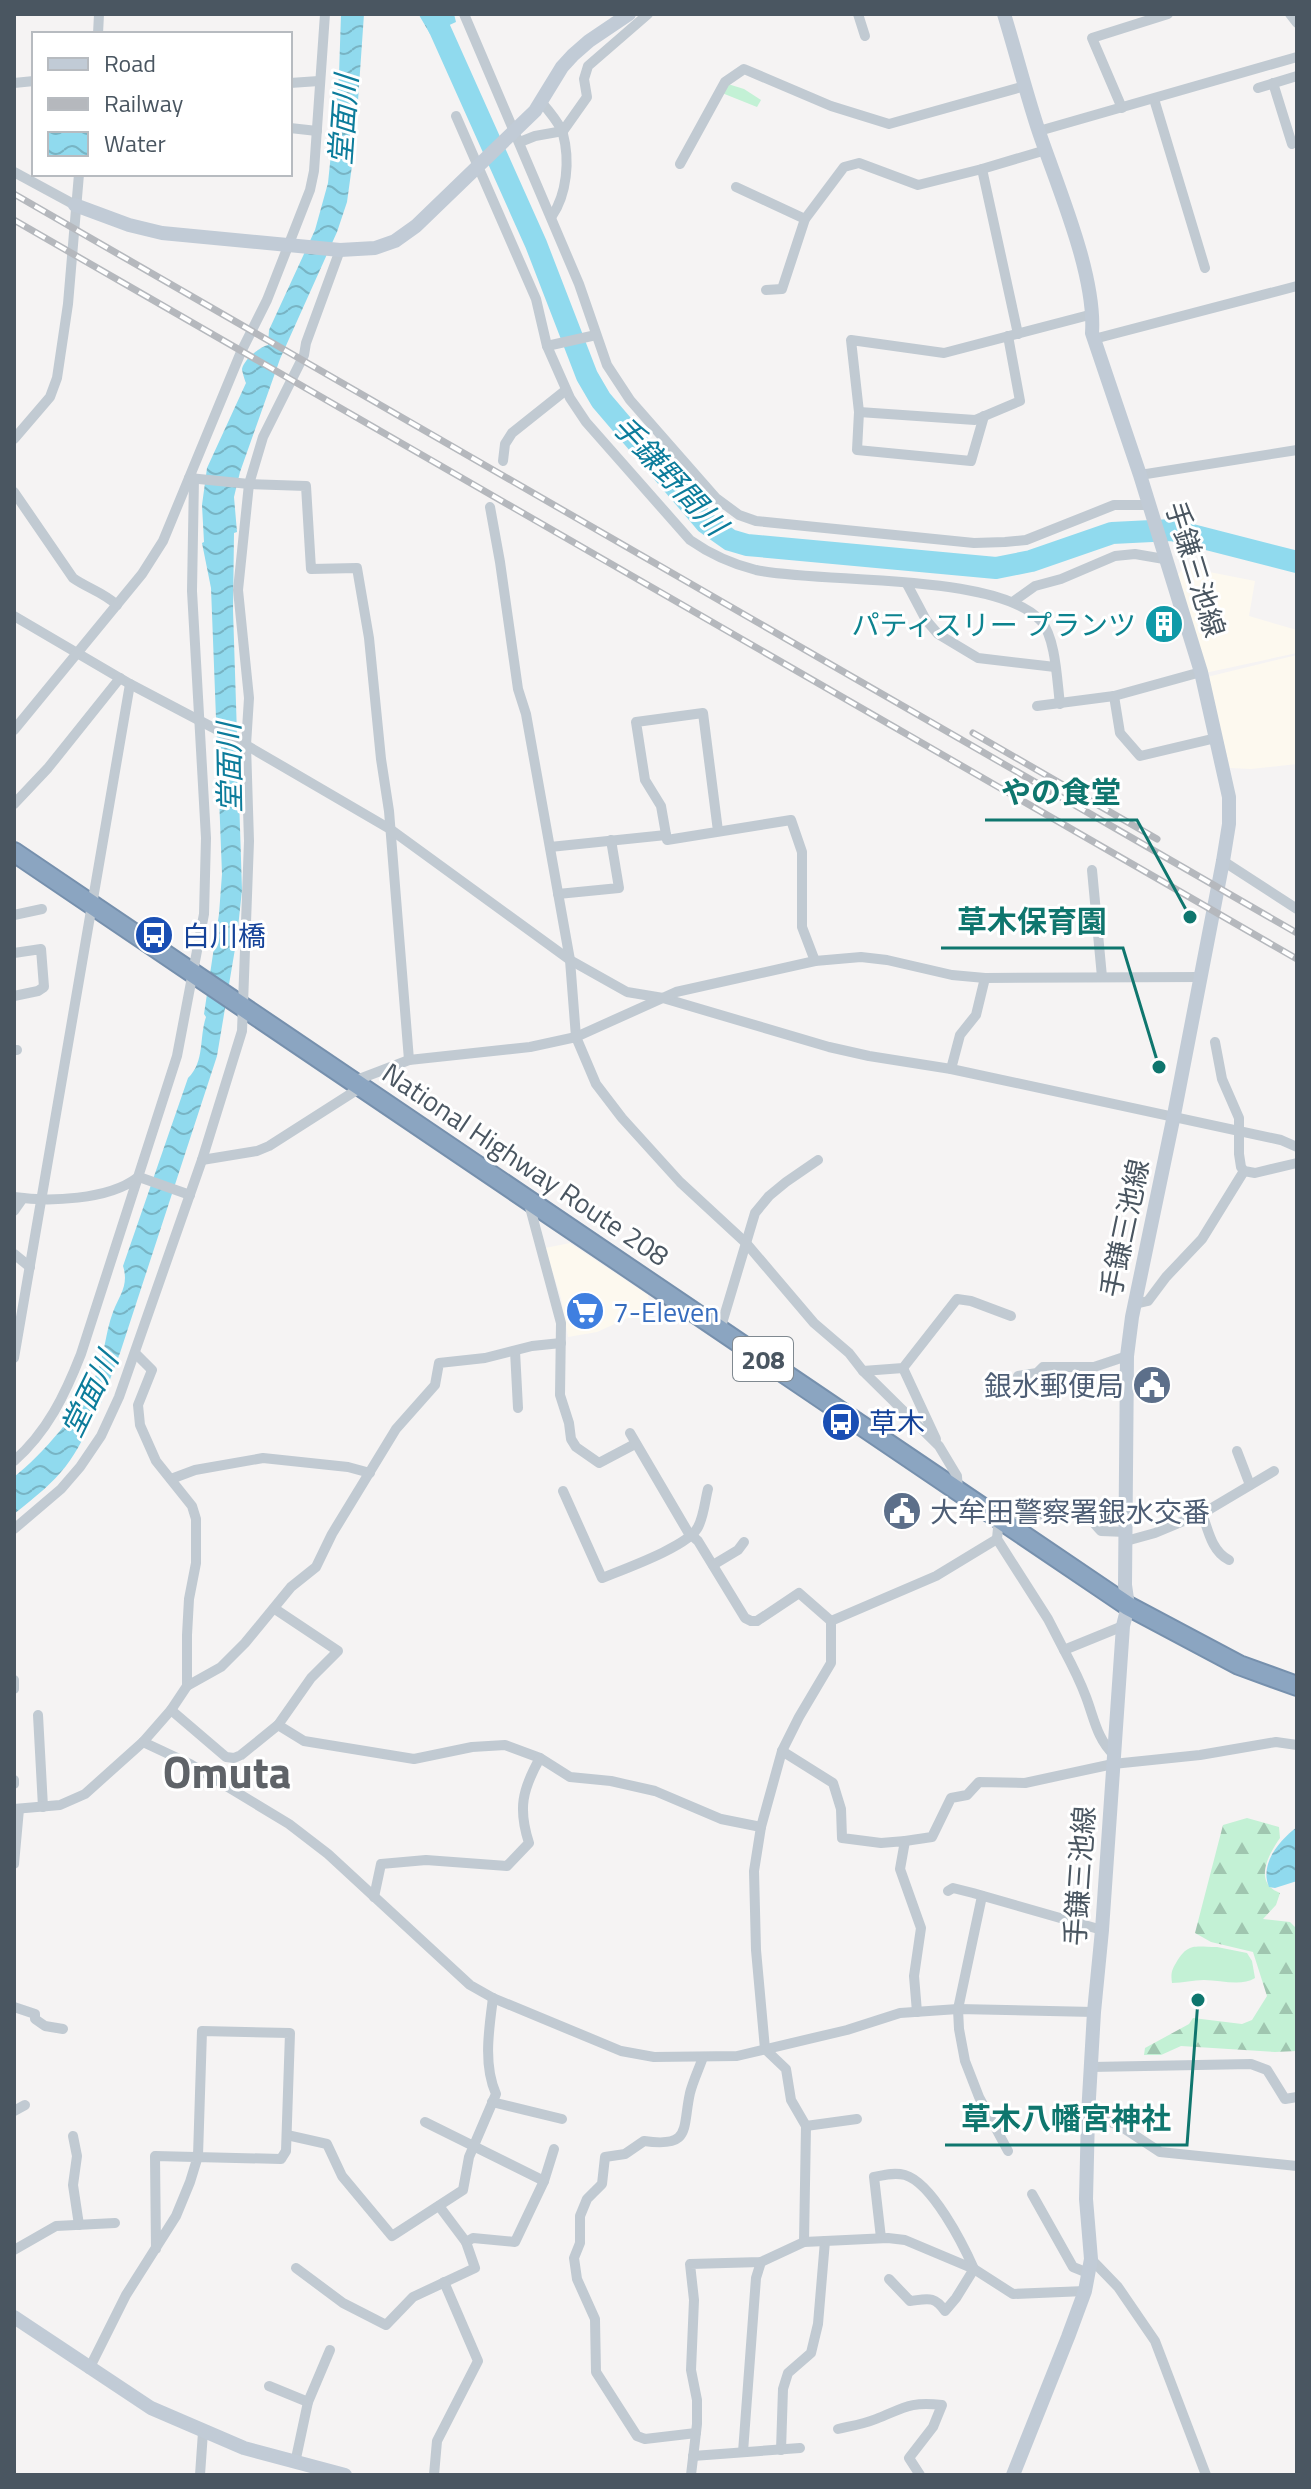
<svg xmlns="http://www.w3.org/2000/svg" width="1311" height="2489" font-family="'Titillium Web','Noto Sans JP',sans-serif">
<style>
.commercial{fill:#fdf9ef}
.green{fill:#c3f1d5}
.forest{fill:url(#forest-firs)}
.water{fill:url(#water-waves)}
.lines{fill:none;stroke-linecap:round;stroke-linejoin:round}
.river{stroke:#90daee;stroke-width:22}
.highway-casing{stroke:#7690ad;stroke-width:22}
.street{stroke:#c1cad2;stroke-width:10}
.secondary{stroke:#c1cbd6;stroke-width:14}
.highway{stroke:#8ba5c1;stroke-width:18}
.rail-casing{stroke:#b5b8bd;stroke-width:7}
.rail{stroke:#fff;stroke-width:4;stroke-dasharray:12;stroke-linecap:butt}
.labels{text-anchor:middle;dominant-baseline:central;stroke-width:6;stroke-linejoin:round;paint-order:stroke}
.shield{fill:#fff;stroke:#808990;stroke-width:2}
.shield-label{font-size:26px;font-weight:bold;fill:#4a5661}
.street-label{font-size:28px;fill:#4a5661;stroke:#fff}
.culture-label{font-size:28px;fill:#0d838f;stroke:#fff;text-anchor:end}
.transit-label{font-size:28px;fill:#164399;stroke:#fff;text-anchor:start}
.shop-label{font-size:28px;fill:#366cbe;stroke:#fff;text-anchor:start}
.service-label{font-size:28px;fill:#4e5e75;stroke:#fff;text-anchor:end}
.water-label{font-size:30px;font-style:italic;fill:#0c7c9b;stroke:#fff}
.town-label{font-size:44px;font-weight:bold;fill:#5f6368;stroke:#fff}
.leader{fill:none;stroke:#0f766e;stroke-width:3}
.callout-dot{fill:#0f766e;stroke:#fff;stroke-width:3}
.callout-label{font-size:30px;text-anchor:middle;font-weight:bold;fill:#0f766e;stroke:#fff;stroke-width:6;stroke-linejoin:round;paint-order:stroke}
</style>
<defs>
<pattern id="forest-firs" width="22" height="20" patternUnits="userSpaceOnUse" patternTransform="scale(2)"><rect width="22" height="20" fill="#c3f1d5"/><path d="M5 1l3.5 6h-7zM16 11l3.5 6h-7z" fill="#a0c6b0"/></pattern>
<pattern id="water-waves" width="16" height="10" patternUnits="userSpaceOnUse" patternTransform="scale(2)"><rect width="16" height="10" fill="#90daee"/><path d="M0 5q4-4 8 0t8 0" fill="none" stroke="#78b4c4"/></pattern>
</defs>
<rect width="100%" height="100%" fill="#f5f3f3"/>
<g class="commercial">
<path d="M1184,567l71,14 -6,35 48,14v23l-92,20 -28,-97z"/>
<path d="M1297,655v109l-46,5 -21,-1 -23,-91z"/>
<path d="M570,1243l78,52 2,16 -20,6 -33,15 -29,5 -7,-39 -16,-50z"/>
</g>
<g class="green">
<path d="M728,84l16,5 17,11 -4,7 -35,-14z"/>
<path d="M1217,1947l30,6 5,8 3,17c-14,9 -34,2 -51,2 -11,0 -21,3 -32,3 -1,-9 -1,-12 4,-20 12,-21 19,-16 41,-16z"/>
</g>
<path class="forest" d="M1247,1818l32,9 1,11c-12,17 -27,45 0,55l-4,12 -13,14 27,3 7,7v122l-22,1 -94,-6 -20,9h-17l1,-7 44,-24 4,-6 49,6 10,-4 15,-24 -14,-44 -42,-10 -16,-9 28,-108z"/>
<g class="water">
<path d="M341,14h23l-9,130 -8,58 -10,30 -57,127 -40,113 -6,25 3,35 -3,1 -1,77 9,280 -5,47 -20,119 -97,297 -19,50 -4,1c-20,57 -37,74 -83,110v-37c28,-22 67,-67 81,-100 10,-21 10,-44 18,-65 7,-18 16,-27 10,-46l65,-188c17,-16 11,-41 18,-61l-2,-3 15,-100 3,-40 -11,-286 -9,-45 2,-1 -2,-37 5,-37 39,-85c-1,-2 -4,-12 -4,-14 2,-10 18,-22 26,-24l1,-15 46,-100 13,-47 11,-108z"/>
<path d="M415,14h39l2,8 -26,12 -11,-19z"/>
<path d="M1297,1827v54l-22,7 -6,-1c-10,-24 11,-47 28,-60z"/>
</g>
<g class="lines">
<path class="river" d="M433,14l103,230 51,132 14,24 105,123 24,17 17,5 249,23 35,-7 81,-28 60,-3 125,32"/>
<defs>
<path id="highway" d="M14,852l1114,754 111,59 58,21"/>
</defs>
<use href="#highway" class="highway-casing"/>
<g class="street">
<path d="M464,14l115,270 28,81 23,35 86,98 23,17 17,6 218,22 31,-1 21,-2 88,-35h35"/>
<path d="M858,14l7,22"/>
<path d="M1290,14l7,9"/>
<path d="M98,34l1,-20"/>
<path d="M14,83l20,-2"/>
<path d="M290,83l29,-2"/>
<path d="M1273,83l19,61"/>
<path d="M1258,88l39,-12"/>
<path d="M1154,99l51,169"/>
<path d="M541,101c7,10 19,22 22,33 7,26 4,60 -11,82"/>
<path d="M1122,108l-30,-70 76,-24"/>
<path d="M456,116l80,183 11,47 23,52 16,24 104,118c20,14 42,24 66,30 67,14 241,2 285,51 15,17 16,61 19,83"/>
<path d="M290,128l27,3"/>
<path d="M1039,131l258,-74"/>
<path d="M520,142l15,-6 28,-5 24,-34 -3,-18 4,-13 60,-52"/>
<path d="M680,164l45,-82 19,-13 87,37 58,18 136,-38"/>
<path d="M14,172l61,33"/>
<path d="M736,187l69,32"/>
<path d="M766,290l16,-1 23,-70 39,-52 15,-4 59,22 64,-16"/>
<path d="M1018,334l-36,-165 64,-19"/>
<path d="M1094,339l203,-53"/>
<path d="M547,346l49,-11"/>
<path d="M859,412l116,8 45,-19 -12,-65"/>
<path d="M984,416l-13,45 -114,-11 2,-38 -8,-72 93,13 149,-39"/>
<path d="M14,439l36,-42 7,-19 11,-74 11,-130"/>
<path d="M503,461l2,-17 7,-11 54,-43"/>
<path d="M1140,475l157,-25"/>
<path d="M189,478l60,6 57,2 5,83 46,-1 12,70 12,121 8,52 20,249"/>
<path d="M14,492l59,86c14,10 30,14 44,27"/>
<path d="M490,507l10,55 18,127 8,25 44,246 6,77 20,47 26,34 58,64 66,61 68,80 35,30 14,18 76,75 18,30 1,14"/>
<path d="M907,584l19,36 12,14 40,24 77,9"/>
<path d="M1014,601l21,-15 26,-7 54,-23 20,-2 29,5"/>
<path d="M14,616l116,68 116,61 144,84 180,131 57,32 36,6 166,49 40,9 82,13 330,71 16,7"/>
<path d="M1114,696l6,37 20,23 76,-18"/>
<path d="M1037,706l77,-10 87,-24"/>
<path d="M14,730l128,-156 21,-33 78,-189 26,-52 43,-110 4,-19 11,-157"/>
<path d="M14,804l34,-36 72,-90"/>
<path d="M718,831l-15,-118 -67,9 9,58 16,26 6,34 124,-20 11,32v75l13,34"/>
<path d="M550,847l116,-12"/>
<path d="M1223,861l74,48"/>
<path d="M1092,870l10,107"/>
<path d="M558,894l61,-6 -8,-48"/>
<path d="M14,915l28,-6"/>
<path d="M14,953l27,-4 3,38 -6,4 -24,5"/>
<path d="M1215,1042l7,37 17,39v36l2,13 3,4 11,2 42,-10"/>
<path d="M14,1050h3"/>
<path d="M951,1069l9,-34 16,-20 9,-37"/>
<path d="M354,1081l55,-21 121,-13 46,-10 100,-45 139,-31 46,-4 26,3 65,15 33,3 216,-1"/>
<path d="M202,1160l55,-9 12,-5 94,-60"/>
<path d="M139,1177l51,18"/>
<path d="M14,1197c35,5 94,3 123,-19"/>
<path d="M528,1200l33,123 -1,72 9,28 2,16 5,8 23,16 36,-19"/>
<path d="M14,1211l9,-13"/>
<path d="M14,1254l16,13"/>
<path d="M1135,1304l13,-3 18,-24 36,-38 42,-68"/>
<path d="M720,1330l35,-117 14,-17 17,-14 32,-22"/>
<path d="M515,1351l3,57"/>
<path d="M136,1354l16,16 -14,35 2,20 16,36 36,45 4,13v44l-7,36 -2,36v51"/>
<path d="M14,1358l116,-674"/>
<path d="M903,1368l33,71"/>
<path d="M863,1371l40,-3 54,-69 14,2 40,15"/>
<path d="M1018,1376l19,-3 6,-6h51l33,-11"/>
<path d="M630,1433l58,99 10,9 47,77 6,3h6l42,-28 32,28v42l-32,54 -17,34 -21,76 -7,44 2,79 9,99 21,20 5,31 15,26 -2,116"/>
<path d="M1237,1451l13,34"/>
<path d="M14,1461c33,-29 51,-66 67,-107l96,-298 27,-142 2,-76 -14,-247 2,-113"/>
<path d="M171,1479l24,-9 68,-12 85,9 22,6"/>
<path d="M563,1491l39,87c22,-9 87,-32 96,-51 6,-11 7,-27 10,-38"/>
<path d="M1202,1513c6,17 10,39 27,47"/>
<path d="M999,1517l-2,22 51,80 16,31 59,-24"/>
<path d="M1009,1524c20,-5 53,-21 74,-11 7,4 12,12 18,18l25,1"/>
<path d="M14,1529l47,-40 19,-22 21,-31 18,-39 83,-237 40,-129 7,-190 -3,-96 3,-47 -11,-108 11,-106 14,-47 41,-82 2,-12 34,-93"/>
<path d="M1126,1541l29,-8 50,-21 69,-41"/>
<path d="M713,1565l25,-15 6,-8"/>
<path d="M275,1609l63,42 -27,27 -33,47"/>
<path d="M831,1621l105,-45 61,-37"/>
<path d="M1064,1650c8,15 16,31 22,47 8,21 11,42 28,58"/>
<path d="M14,1680v9"/>
<path d="M171,1710l55,47 8,1 7,-3 37,-30 26,16 110,18 58,-12 33,-2 35,13 30,19 41,4 44,10 66,28 40,8"/>
<path d="M38,1715l5,92"/>
<path d="M143,1742l47,22 99,60 39,30 142,131 23,13 128,53 33,6 83,-1 110,-26 53,-17 58,-4 136,3"/>
<path d="M782,1751l51,32 8,26 1,29 39,5 24,-2 -5,28 21,59 -7,48 3,36"/>
<path d="M14,1780v4"/>
<path d="M14,1809l46,-4 25,-11 58,-52 28,-32 16,-24 34,-19 24,-24 46,-56 25,-20 16,-33 64,-105 39,-44 4,-22 46,-5 47,-12 29,-3"/>
<path d="M905,1841l27,-4 19,-39 16,-3 12,-13 46,1 88,-19 87,-9 76,-13 21,3"/>
<path d="M14,1864l5,-55"/>
<path d="M948,1891l5,-3 20,5 129,37"/>
<path d="M982,1896l-24,113 1,20 6,32 14,36 29,54"/>
<path d="M374,1897l7,-33 45,-4 81,6 22,-23c-11,-34 -7,-53 11,-85"/>
<path d="M14,2007l21,7v5l10,7 18,3"/>
<path d="M1091,2067l160,-3 16,6 18,29 12,-2"/>
<path d="M492,2102l70,17"/>
<path d="M14,2111l11,-6"/>
<path d="M1088,2115l31,10 41,27 137,14"/>
<path d="M425,2122l119,59"/>
<path d="M806,2126l51,-7"/>
<path d="M287,2135l40,9 15,32 50,60 71,-46 6,-33 27,-63c-13,-29 -7,-65 -3,-96"/>
<path d="M73,2136l4,20 -4,29 6,40"/>
<path d="M1032,2194l41,73 15,6"/>
<path d="M439,2206l27,36"/>
<path d="M881,2238l-7,-61c10,-2 20,-5 31,-2 27,8 58,69 69,94l-18,29 -11,13c-11,-16 -18,-12 -35,-10l-21,-22"/>
<path d="M14,2250l42,-24 59,-3"/>
<path d="M1091,2259l27,28 37,54 51,134"/>
<path d="M296,2268l47,35 43,22 27,-28 62,-29 -9,-26 7,-4 42,4 29,-61 10,-32"/>
<path d="M89,2369l37,-74 50,-79 14,-34 8,-26 4,-125 88,2 -4,118 -5,8 -126,-3 1,93"/>
<path d="M269,2386l39,16"/>
<path d="M838,2429c13,-3 26,-5 38,-10 28,-11 34,-18 66,-14l-9,22 -24,31 11,17"/>
<path d="M696,2433l-51,6 -8,-3 -41,-64 -1,-53 -18,-40 -3,-21 6,-15v-27l7,-17 15,-15 3,-27 20,-3 19,-13c48,7 38,-12 46,-48 3,-12 9,-24 13,-36"/>
<path d="M781,2450l2,-61 5,-16 23,-20 7,-29 7,-83"/>
<path d="M743,2452l13,-174 5,-16"/>
<path d="M693,2456l107,-8"/>
<path d="M295,2463l13,-61 22,-52"/>
<path d="M200,2475l3,-43"/>
<path d="M434,2475l3,-34 41,-80 -34,-79"/>
<path d="M691,2475l6,-51v-24l-6,-30 3,-70 -4,-36 71,-2 43,-20 84,-4 17,2 69,29 39,25 72,-3"/>
</g>
<g class="secondary">
<path d="M1004,14c12,39 22,79 35,118 19,56 57,143 53,201l48,142 61,197 28,125v27l-6,37 -49,254 -42,202 -5,39 -2,229 3,21 -5,20 -21,304 -8,82 -6,103 -2,84 5,60 -6,32 -17,46 -55,138"/>
<path d="M75,205l54,20 33,8 178,17 35,-2 20,-7 21,-15 119,-115 27,-44 11,-12 16,-14 40,-27"/>
<path d="M14,2317l137,91 93,40 101,27"/>
</g>
<use href="#highway" class="highway"/>
<defs>
<g id="rail">
<path d="M14,194l1283,739"/>
<path d="M14,220l1283,739"/>
<path d="M973,733l184,106"/>
</g>
</defs>
<use href="#rail" class="rail-casing"/>
<use href="#rail" class="rail"/>
</g>
<defs>
<symbol id="building-disc" viewBox="-11 -11 22 22"><circle r="9.5" fill="#0f9aa8" stroke="#fff"/><path d="M-4-6H4V6H1V3H-1V6H-4ZM-2.5-4.3h1.7v1.8h-1.7ZM.8-4.3h1.7v1.8H.8ZM-2.5-1h1.7V.8h-1.7ZM.8-1h1.7V.8H.8Z" fill="#fff"/></symbol>
<symbol id="bus-disc" viewBox="-11 -11 22 22"><circle r="9.5" fill="#1a4fb4" stroke="#fff"/><path d="M-5-6H5V4H4V6H2V4H-2V6H-4V4H-5ZM-3.5-4V0h7V-4ZM-3.5 1.2v1.5H-2V1.2ZM2 1.2v1.5H3.5V1.2Z" fill="#fff"/></symbol>
<symbol id="supermarket-disc" viewBox="-11 -11 22 22"><circle r="9.5" fill="#3f7fe0" stroke="#fff"/><path d="M-6-5.5h2.5l.6 2H6L4.5 2H-2.5L-4.4-4H-6ZM-1.5 3.2a1.3 1.3 0 1 0 .1 0ZM3 3.2a1.3 1.3 0 1 0 .1 0Z" fill="#fff"/></symbol>
<symbol id="civic-disc" viewBox="-11 -11 22 22"><circle r="9.5" fill="#5c6f8a" stroke="#fff"/><path d="M-.6-6.5H3V-4.5H.6V-3L4-1V1h2V6H-6V1h2V-1L-.6-3ZM-1.2 2.5V6h2.4V2.5Z" fill="#fff"/></symbol>
</defs>
<g fill-rule="evenodd">
<use href="#building-disc" x="1142" y="602" width="44" height="44"/>
<use href="#bus-disc" x="132" y="913" width="44" height="44"/>
<use href="#supermarket-disc" x="563" y="1289" width="44" height="44"/>
<use href="#civic-disc" x="1130" y="1363" width="44" height="44"/>
<use href="#bus-disc" x="819" y="1400" width="44" height="44"/>
<use href="#civic-disc" x="880" y="1489" width="44" height="44"/>
</g>
<g class="labels">
<rect class="shield" x="733" y="1337" width="60" height="44" rx="6"/>
<g class="shield-label">
<text x="763" y="1359">208</text>
</g>
<g class="street-label">
<text transform="translate(1196 569) rotate(73)">手鎌三池線</text>
<text transform="translate(526 1164) rotate(34)">National Highway Route 208</text>
<text transform="translate(1124 1228) rotate(-78)">手鎌三池線</text>
<text transform="translate(1079 1876) rotate(-86)">手鎌三池線</text>
</g>
<g class="culture-label">
<text x="1136" y="624">パティスリー プランツ</text>
</g>
<g class="transit-label">
<text x="182" y="935">白川橋</text>
<text x="869" y="1422">草木</text>
</g>
<g class="shop-label">
<text x="613" y="1311">7-Eleven</text>
</g>
<g class="service-label">
<text x="1124" y="1385">銀水郵便局</text>
<text x="930" y="1511" text-anchor="start">大牟田警察署銀水交番</text>
</g>
<g class="water-label">
<text transform="translate(343 120) rotate(-86)">堂面川</text>
<text transform="translate(670 475) rotate(47)">手鎌野間川</text>
<text transform="translate(229 768) rotate(-91)">堂面川</text>
<text transform="translate(89 1394) rotate(-64)">堂面川</text>
</g>
<g class="town-label">
<text x="227" y="1771">Omuta</text>
</g>
</g>
<path class="leader" d="M1190 917L1137 820H985M1159 1067L1123 948H941M1198 2000L1187 2145H945"/>
<g class="callout-dot">
<circle cx="1190" cy="917" r="8"/>
<circle cx="1159" cy="1067" r="8"/>
<circle cx="1198" cy="2000" r="8"/>
</g>
<g class="callout-label">
<text x="1061" y="803">やの食堂</text>
<text x="1032" y="932">草木保育園</text>
<text x="1066" y="2129">草木八幡宮神社</text>
</g>
<rect width="1311" height="2489" fill="none" stroke="#4a5661" stroke-width="32"/>
<rect x="32" y="32" width="260" height="144" fill="#ffffff" stroke="#b7bbc0" stroke-width="2"/>
<rect x="48" y="58" width="40" height="12" fill="#c1cbd6" stroke="#b7bbc0" stroke-width="2"/>
<text x="104" y="72" font-size="24" fill="#4a5661">Road</text>
<rect x="48" y="98" width="40" height="12" fill="#b5b8bd" stroke="#b7bbc0" stroke-width="2"/>
<text x="104" y="112" font-size="24" fill="#4a5661">Railway</text>
<rect x="48" y="132" width="40" height="24" fill="url(#water-waves)" stroke="#b7bbc0" stroke-width="2"/>
<text x="104" y="152" font-size="24" fill="#4a5661">Water</text>
</svg>
